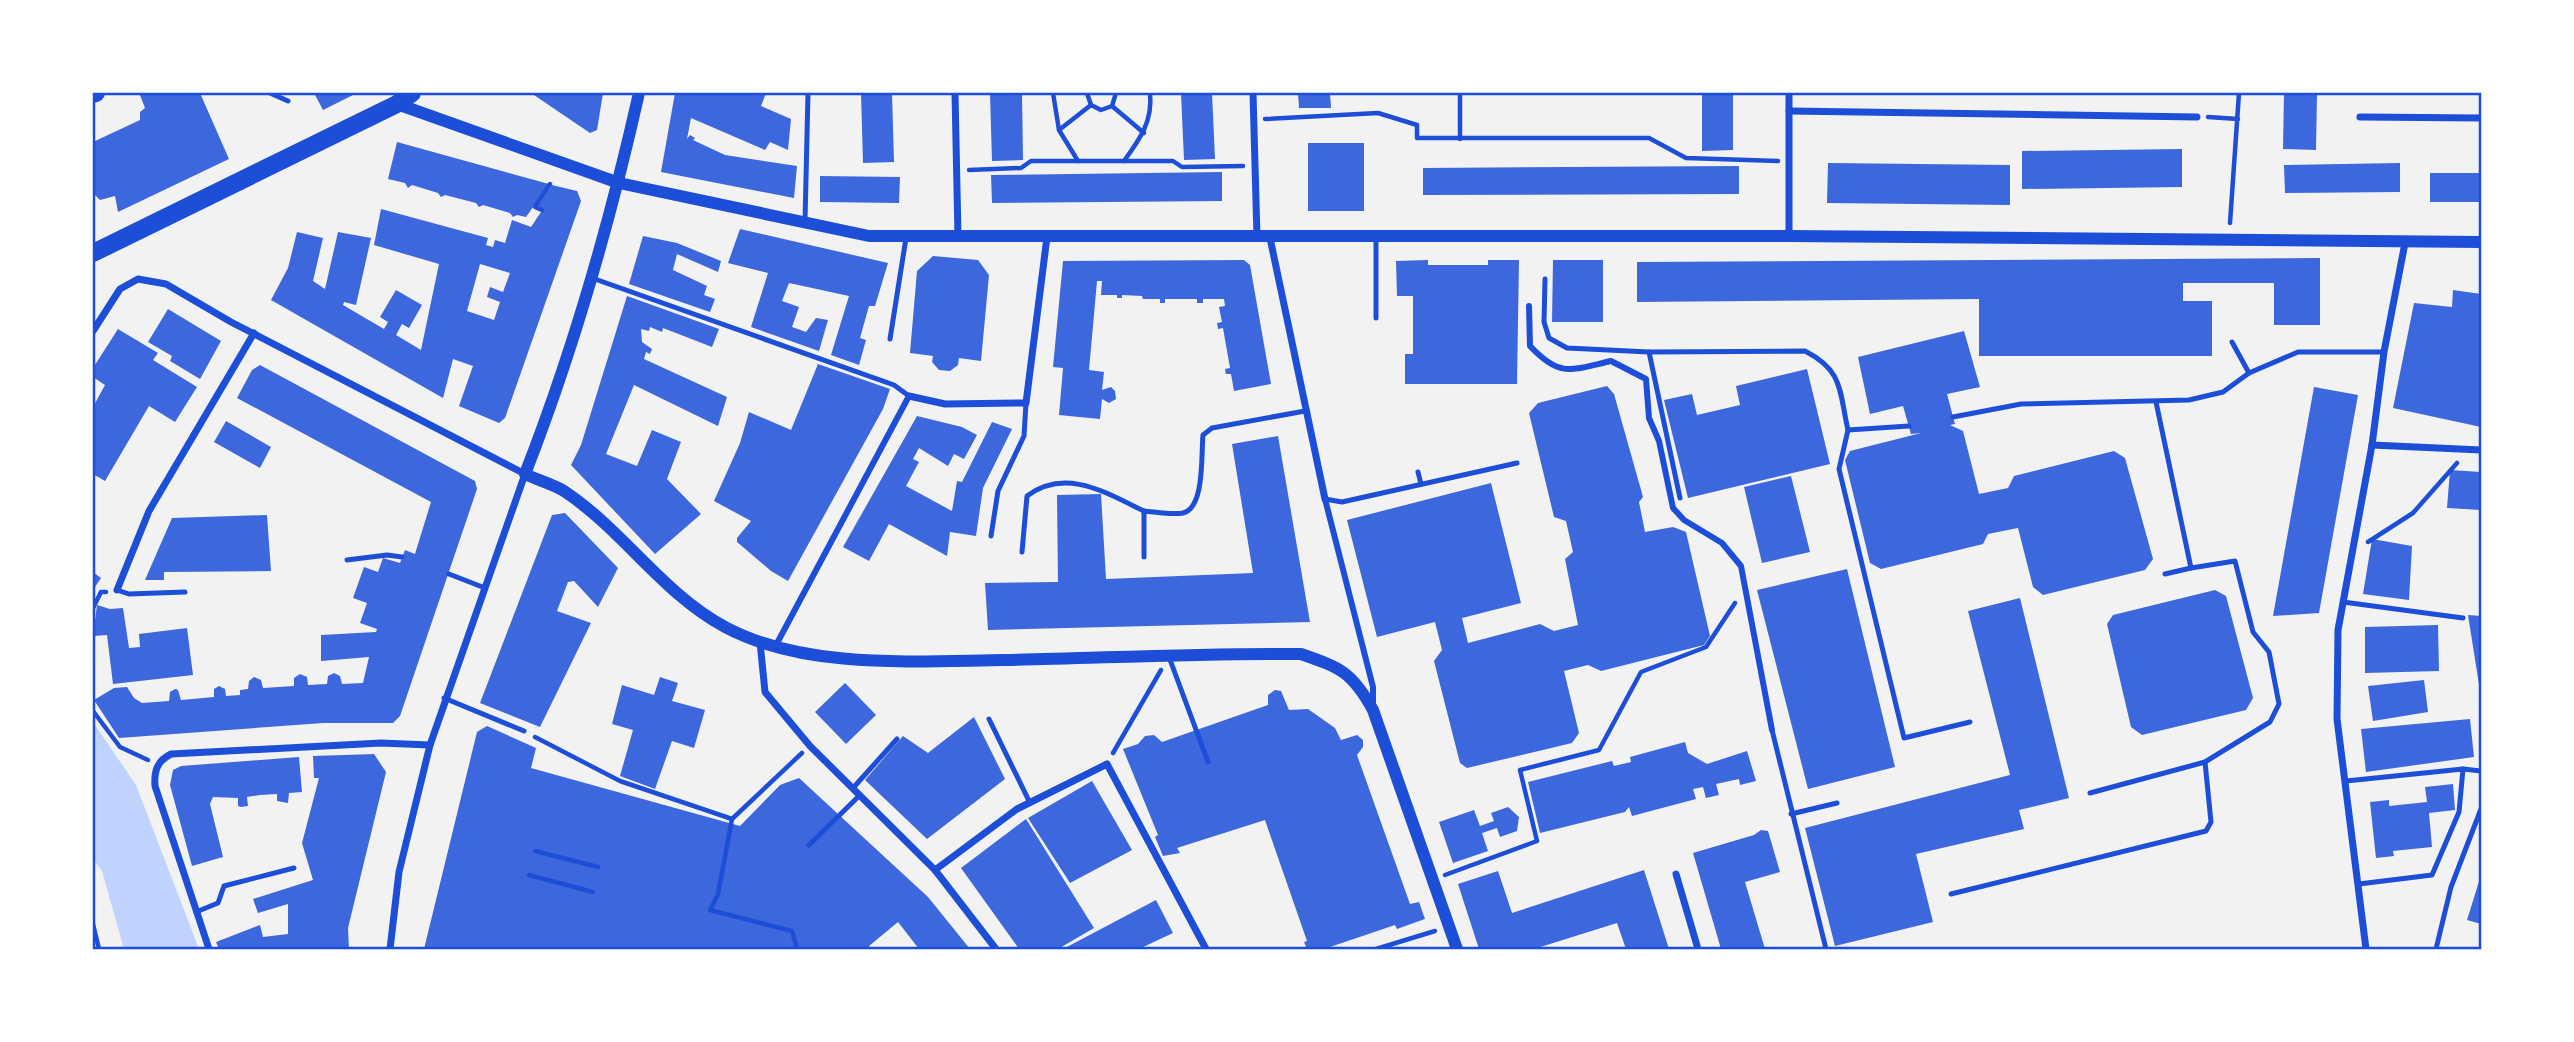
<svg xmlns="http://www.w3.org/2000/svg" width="2574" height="1042" font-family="'Playfair Display',serif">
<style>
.water{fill:#bfd3fe}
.building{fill:#3d67dc;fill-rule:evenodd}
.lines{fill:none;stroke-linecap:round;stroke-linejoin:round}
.path{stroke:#1d4ed8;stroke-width:4.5}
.service{stroke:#1d4ed8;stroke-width:5}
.pedestrian{stroke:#1d4ed8;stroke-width:6}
.minor{stroke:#1d4ed8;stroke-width:7}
.tertiary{stroke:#1d4ed8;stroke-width:12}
.primary{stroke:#1d4ed8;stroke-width:18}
.neatline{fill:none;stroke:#1d4ed8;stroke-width:2.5}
</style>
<rect width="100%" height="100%" fill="#f2f2f2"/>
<path class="water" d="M93,722l43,63 63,164h-75l-22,-78 -9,-12z"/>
<g class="building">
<path d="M146,93h54l29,66 -111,53 -3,-16 -15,4 -7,-7v-51l47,-22v-8l5,-4 -5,-13z"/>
<path d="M314,93h43l-34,17z"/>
<path d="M531,93h72l-6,37 -7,3z"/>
<path d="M675,93h91l-5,13 30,13 -3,31 -18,-8 -5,8 -74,-32 -4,21 3,-4 5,3 -2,2 32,15 72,11 -3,32 -133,-26z"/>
<path d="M861,93h31l2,69 -31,1z"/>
<path d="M990,93h32l1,67 -31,1z"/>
<path d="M1181,93h31l3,66 -31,1z"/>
<path d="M1298,93h32l1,15h-32z"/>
<path d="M1702,93h31v57l-31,1z"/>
<path d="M2284,93h33l-1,57 -33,-1z"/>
<path d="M397,142l152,42 -23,33 -9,-2 -4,2 -3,-4 -27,-8 -4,2 -3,-4 -31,-8 -4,2 -3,-4 -26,-8 -4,3 -3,-5 -17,-4z"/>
<rect x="1308" y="143" width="56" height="68"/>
<path d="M2182,149v38l-160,2v-38z"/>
<path d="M1828,163l182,2v40l-183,-2z"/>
<path d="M2400,163v29l-115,1 -1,-28z"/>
<path d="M1739,166v28l-316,1v-27z"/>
<path d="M1222,172v29l-230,2 -1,-28z"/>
<rect x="2430" y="173" width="51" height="29"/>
<path d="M820,176l80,1 -1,26 -79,-1z"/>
<path d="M552,185l25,6 4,10 -76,217 -6,5 -40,-17 14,-40 -20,-7 -10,39 -172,-98 17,-32 9,-36 26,6 -10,43 12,8 13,-57 33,6 -15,67 -12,-3 -1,3 41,24 4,-7 -8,-5 16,-27 26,15 -13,23 -7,-4 -6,11 25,15 18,-86 -65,-19 7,-36 107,29 -2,7 7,2 2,-7 10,3 7,-23 19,7 12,-18 -5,-3zM480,264l30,9 -7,19 -13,-5 -3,10 13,5 -6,18 -27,-9z"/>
<path d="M740,229l148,34 -13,43h-6l-9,32 6,2 -7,25 -28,-10 18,-59 -60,-13 -7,18 17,6 -7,20 14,5 10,-14 12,2 -9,31 -68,-24 17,-54 -40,-10z"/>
<path d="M643,236l34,7 44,18 -3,11 -41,-18 -4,16 34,16 -3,9 11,4 -5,13 -81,-28z"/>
<path d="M933,256l45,4 11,15 -8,86 -22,-3 -1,7 -8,6 -11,-1 -7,-8 1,-6 -23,-3 7,-82z"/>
<path d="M2320,258v67h-46v-42h-91v18h29v55h-233v-57l-342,3v-40z"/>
<path d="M1244,260l6,5 21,119 -37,7 -3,-17h-5l-1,-5 5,-1 -7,-40 -5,1 -1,-6 5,-1 -3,-15 6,-1 -1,-7h-21v4h-6v-4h-32v4h-5v-4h-17l-1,-3 -20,-1v3h-5v-3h-16l1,-14h-5l-8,89 15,2 -2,18 9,-3 4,4 1,8 -7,4 -7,-4 -2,20 -41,-4 4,-47 -10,-1 10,-106z"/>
<path d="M1428,260v5h60v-5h31l-2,124h-112v-30h8v-58h-16l-1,-35z"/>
<path d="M1553,260h50v62h-51z"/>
<path d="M2453,290l28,4v133l-88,-19 21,-105 38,4z"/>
<path d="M627,296l92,33 -7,18 -49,-19 -1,4 -12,-5 -1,4 -8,-2 1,13 10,7 -2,5 -4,-2 -2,7 83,38 -9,29 -84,-41 -28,69 31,12 15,-36 29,12 -14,37 34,35 -46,40 -84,-89 10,-20z"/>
<path d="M168,309l53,32 -21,38 -30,-18 2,-5 -24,-14z"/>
<path d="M118,329l40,24 -5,7 44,27 -22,35 -26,-16 -44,75 -12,-7v-67l12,-22 -12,-8v-9z"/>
<path d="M1964,331l16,56 -33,7 8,30 -5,1 13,6 16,63 29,-6 6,-12 100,-25 11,7 28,101 -8,11 -102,25 -10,-8 -15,-59 -30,6 -5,10 -102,25 -11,-6 -25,-103 5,-9 71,-18 -10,1 -8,-28 -33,8 -12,-57z"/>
<path d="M818,364l72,25 -7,20 -95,172 -17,-10 -34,-29v-4l14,-17 -37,-20 26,-58 9,-31 42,18z"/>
<path d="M260,365l215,116 2,8 -77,227 -7,7h-70l-204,15 -25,-38 20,-12 13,-1 7,11 8,5 27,-2 1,-9 5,-3 3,1 3,10 33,-3v-8l5,-3 6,3 1,7 14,-1v-5l8,-1 1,-8 5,-4 7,3 2,8 31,-2v-8l6,-4 7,3 1,8 19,-1 1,-8 6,-3 6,3 2,8 21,-1 6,-26 -48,4v-26l55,-3 1,-3 -17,-6 7,-20 -14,-5 11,-31 14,5 5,-14 17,5 5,-13 10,4 16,-52 -194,-104 15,-28z"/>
<path d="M1807,369l23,95 -142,34 -24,-98 28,-6 5,21 43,-10 -4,-19z"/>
<path d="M1607,386l7,8 29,103 -4,5 6,30 28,-5 13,5 24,104 -6,9 -103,26 -13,-6 -24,6 15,62 -7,10 -105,25 -7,-5 -26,-102 8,-11 -7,-28 -58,15 -30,-117 144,-37 30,120 -59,15 6,25 72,-19 14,7 24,-6 -13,-66 8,-7 -7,-31 -12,-4 -25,-104 9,-10z"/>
<path d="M2314,387l44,8 -39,218 -46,3z"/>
<path d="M917,416l45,11 15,8 -13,24 -10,-5 -6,12 -29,-18 -6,11 6,3 -13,24 46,25 5,-30 5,1 30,-60 20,7 -29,59 -7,48 -26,-4 -3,24 -58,-32 -20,37 -26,-14z"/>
<path d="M226,421l45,26 -11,21 -46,-26z"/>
<path d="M1278,436l32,186 -322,8 -3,-47 73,-1 -1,-87 44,-1 5,85 147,-6 -21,-129z"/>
<path d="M2450,470l31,2v38l-34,-2z"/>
<path d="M1791,476l19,76 -48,11 -18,-76z"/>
<path d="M565,513l53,55 -20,39 -24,-26 -6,1 -11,29 34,12 -51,104 -60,-24 72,-188z"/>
<path d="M267,515l4,56 -107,1v8h-19l27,-62z"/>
<path d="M2372,539l40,7 -3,54 -46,-6z"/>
<path d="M1847,569l48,198 -87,22 -51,-199z"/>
<path d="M93,572l8,6 -8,12z"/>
<path d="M2215,590l11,6 27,102 -7,12 -104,25 -11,-8 -24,-103 6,-9z"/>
<path d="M2020,598l49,200 -50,12 5,19 -108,25 17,68 -98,24 -30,-118 205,-53 -42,-164z"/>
<path d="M97,605l13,4 13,-1 6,40 11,-1 -1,-13 48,-6 6,47 -80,9 -6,-49 -14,1z"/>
<path d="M2468,615l13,1v75h-1z"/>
<path d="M2438,625l1,46 -74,2v-46z"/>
<path d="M660,677l18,6 -6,18 33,9 -11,38 -22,-7 -17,48 -35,-13 13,-46 -21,-6 10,-39 32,10z"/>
<path d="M2424,680l4,32 -55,9 -5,-35z"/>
<path d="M845,683l31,32 -30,29 -31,-32z"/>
<path d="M1275,690l6,1 8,19 19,-1 27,19 6,12 16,-5 6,5v7l-6,8 53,149 9,-2 6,17 -28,10 -2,-4 -65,22 1,2h-24l-3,-7 3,-1 -42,-121 -88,28 3,5 -17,3 -8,-19 3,-2 -35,-86 15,-5 7,-8 9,-1 8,7 106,-37v-10z"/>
<path d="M974,717l31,62 -78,60 -62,-59 38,-44 25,17z"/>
<path d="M2470,719l4,38 -108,15 -5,-43z"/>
<path d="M487,726l49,22 -5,20 209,58 40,-41 19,-7 129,119 42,52h-51l-21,-27 -29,24 2,3h-447l53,-217z"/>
<path d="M1685,742l3,11 19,11 40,-13 9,30 -16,4 -1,-6 -23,5 3,11 -13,3 -3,-11 -10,2 3,10 -64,17 -3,-9 -4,5 -85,21 -12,-51 84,-21 2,5 17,-4 -1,-5z"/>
<path d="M374,754l12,18 -38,156 1,21h-130l-3,-7 44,-17 3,12 25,-3v-30l-30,9 -5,-14 60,-19 -11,-37 17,-65h-5l-1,-22z"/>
<path d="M299,757l3,35 -13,1 -1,10 -11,-2v-7l-17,1 -13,2 1,9 -7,1 -3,-1v-8l-25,-1 -3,7 13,53 -31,9 -22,-81 3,-15 8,-4z"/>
<path d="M1092,781l40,69 -62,33 -42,-65z"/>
<path d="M2453,784l2,26 -26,3 3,34 -39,4 1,5 -18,2 -6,-56 19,-2v6l38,-4 -2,-15z"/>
<path d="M1508,807l11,10 -2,14 -17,6 -3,-9 -15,5 6,18 -35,12 -14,-41 35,-12 6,16 14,-5 -3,-8z"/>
<path d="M1026,819l68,109 -36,21h-39l-58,-81z"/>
<path d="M1761,830l7,1 12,41 -35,10 20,67h-44l-28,-96 61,-18z"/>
<path d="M1644,870l25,79h-43l-9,-26 -83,26h-55l-21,-65 40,-13 14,42z"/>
<path d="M2481,875v49l-14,-4z"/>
<path d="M1156,900l17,33 -34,16h-76z"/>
</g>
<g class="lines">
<g class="path">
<path d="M1053,93l6,37 19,31"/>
<path d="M1087,93l4,12 10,5 11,-4 4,-13"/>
<path d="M1460,93v46"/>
<path d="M1112,106l32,27"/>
<path d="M2208,117l30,2"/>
<path d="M1265,119l113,-6 39,12v13h232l37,20 92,3"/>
<path d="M1059,130l32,-25"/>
<path d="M1124,161c16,-22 29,-40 26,-68"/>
<path d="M969,170l52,-2 10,-7h142l9,6 61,-1"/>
<path d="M542,210l-7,-3 15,-23"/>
<path d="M2230,223l9,-130"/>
<path d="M2368,542l45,-29 44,-50"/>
<path d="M93,608l8,-16h5"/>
<path d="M93,711l27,36 28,13"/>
<path d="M535,737l85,44 112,38 70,-66"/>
<path d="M1113,753l48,-83"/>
<path d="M732,819l-14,75 -8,16 82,21 5,18"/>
<path d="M535,851l63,16"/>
<path d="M529,875l64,17"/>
<path d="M1445,875l92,-34 -17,-71 79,-20 42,-78 65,-25 29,-44"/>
<path d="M93,924l6,25"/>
<path d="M1376,949l59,-18"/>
</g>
<g class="service">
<path d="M270,93l18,8"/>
<path d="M805,221l3,-128"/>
<path d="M1376,238v80"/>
<path d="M592,278l302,107 15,11"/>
<path d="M1545,279l-1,43 5,16 18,10 82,4"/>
<path d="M890,339l16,-101"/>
<path d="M2232,342l17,31"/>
<path d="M1953,417l68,-13 168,-4 34,-8 26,-19 49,-21h86"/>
<path d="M1909,426l-61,4 -9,39 65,269 66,-16"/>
<path d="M1418,472l3,12"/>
<path d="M1680,498l-31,-146 156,-1c39,20 34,40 43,79"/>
<path d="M1325,499l17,3 175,-39"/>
<path d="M991,536l7,-45 26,-55 2,-33"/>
<path d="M1022,552l5,-56c39,-29 79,-3 117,15"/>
<path d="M1144,557v-46c12,1 28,4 39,2 22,-5 18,-59 20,-78l9,-7 93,-17"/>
<path d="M347,560l40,-5 15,2"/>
<path d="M449,574l36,14"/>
<path d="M2165,574l26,-6"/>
<path d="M117,590l12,4 56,-2"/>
<path d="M2343,602l120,16"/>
<path d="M1169,657l39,105"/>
<path d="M444,698l80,33"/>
<path d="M989,719l41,84"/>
<path d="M1772,730l54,219"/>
<path d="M2463,769l18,2"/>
<path d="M2346,781l117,-12 -4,43 -27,63 -73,9"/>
<path d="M853,788l44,-49"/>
<path d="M2090,793l115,-31 65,-40 9,-18 -10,-52 -16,-20 -18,-71 -44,7 -35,-166"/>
<path d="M1791,814l46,-11"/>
<path d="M809,845l51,-50"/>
<path d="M1951,894l255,-63 5,-9 -6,-60"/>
<path d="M196,912l22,-9 6,-17 70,-18"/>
<path d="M2436,949l15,-62 30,-78"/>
</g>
<g class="pedestrian">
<path d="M1529,306l1,40c30,32 41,24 81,15l35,18 3,39 10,23 14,67 11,12 38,23 19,23 31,164"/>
<path d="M1325,499l48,188v17"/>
<path d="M775,647l134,-251"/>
</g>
<g class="minor">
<path d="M955,93l3,144"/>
<path d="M1253,93l4,144"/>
<path d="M1789,93v143"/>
<path d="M1789,111l408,6"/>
<path d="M2360,117l121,1"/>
<path d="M1270,238l55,261"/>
<path d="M93,331l27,-42 18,-10 28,5 65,38 294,152 -95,271 -31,127 -9,77"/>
<path d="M909,396l36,8 81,-1 21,-166"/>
<path d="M2372,445l109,5"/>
<path d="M117,590l32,-79 105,-178"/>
<path d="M760,642l5,50 45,54 125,124 61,79"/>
<path d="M935,870l82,-61 90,-45 99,185"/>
<path d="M1676,874l22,75"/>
<path d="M209,949l-54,-163c-1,-15 2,-25 16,-32l210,-11 49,2"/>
<path d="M2366,949l-29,-230 1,-89 34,-185 12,-93 21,-109"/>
</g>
<g class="tertiary">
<path d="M639,93c-29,129 -66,258 -114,381 12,6 28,10 39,17 59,39 98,102 161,136 81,43 191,34 280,33 99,-2 198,-7 296,-6 40,14 51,18 72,56l84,239"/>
<path d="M397,104l222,79 250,53h920l692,6"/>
</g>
<g class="primary">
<path d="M93,94l3,-1"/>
<path d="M93,253l304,-149 15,-11"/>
</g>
</g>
<rect width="2574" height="1042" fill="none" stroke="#ffffff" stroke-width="189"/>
<rect x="94" y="94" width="2386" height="854" class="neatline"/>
</svg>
